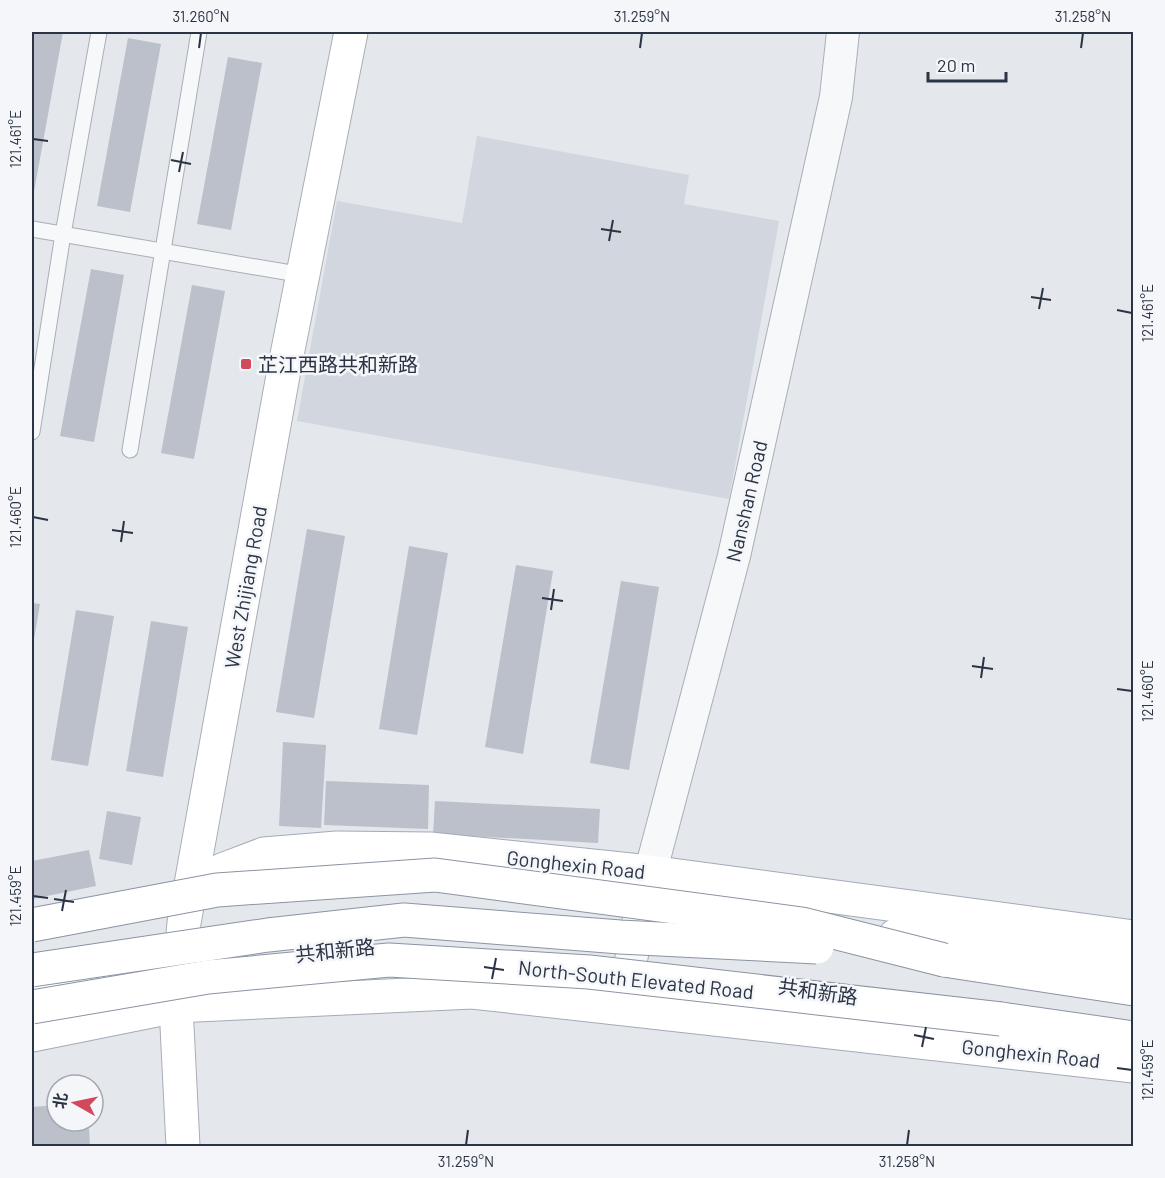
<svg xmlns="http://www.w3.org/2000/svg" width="1165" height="1178" font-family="Barlow,'Noto Sans SC',sans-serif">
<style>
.built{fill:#d2d6de}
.building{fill:#bbc0ca}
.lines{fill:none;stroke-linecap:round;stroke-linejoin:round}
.lane-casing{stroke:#a9aeb7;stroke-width:17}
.street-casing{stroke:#a9aeb7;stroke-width:34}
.secondary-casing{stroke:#a9aeb7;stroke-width:35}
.primary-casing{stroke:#a3abb8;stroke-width:35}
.highway-casing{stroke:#8b94a3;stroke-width:35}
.lane{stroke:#f7f8fa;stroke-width:15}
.street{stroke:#f7f8fa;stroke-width:32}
.secondary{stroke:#fff;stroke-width:33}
.primary{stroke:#fff;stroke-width:33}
.highway{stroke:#fff;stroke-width:33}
.highway-bridge-casing{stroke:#8b94a3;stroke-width:35;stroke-linecap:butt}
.highway-bridge{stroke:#fff;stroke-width:33}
.ticks{fill:none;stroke:#2b3445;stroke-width:2}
.poi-dot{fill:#d1495b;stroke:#f4f6f9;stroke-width:2}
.labels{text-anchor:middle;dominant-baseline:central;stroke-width:5;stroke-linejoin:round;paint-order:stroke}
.poi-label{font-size:20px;fill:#2b3445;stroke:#f4f6f9;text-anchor:start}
.street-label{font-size:20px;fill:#2b3445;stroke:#f4f6f9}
.neatline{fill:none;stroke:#2b3445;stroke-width:2}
.ticks-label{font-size:15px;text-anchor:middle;fill:#2b3445}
</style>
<rect width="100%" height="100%" fill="#e4e7ec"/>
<path class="built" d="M477,136l212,39 -5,29 95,17 -50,278 -432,-78 40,-220 125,22z"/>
<g class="building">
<path d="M32,32h31l-30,165h-1z"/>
<path d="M128,38l33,6 -31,168 -33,-6z"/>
<path d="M228,57l34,6 -31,167 -34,-6z"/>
<path d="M91,269l33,6 -30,167 -34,-6z"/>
<path d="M192,285l33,6 -31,168 -33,-6z"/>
<path d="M307,529l38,7 -31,182 -38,-6z"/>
<path d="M409,546l39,7 -31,182 -38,-6z"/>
<path d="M516,565l37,6 -30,183 -38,-7z"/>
<path d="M621,581l38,6 -30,183 -39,-7z"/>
<path d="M32,603l8,1 -7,41h-1z"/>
<path d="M76,610l38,6 -26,150 -37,-6z"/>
<path d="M151,621l37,6 -25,150 -37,-6z"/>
<path d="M283,742l43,3 -5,83 -42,-2z"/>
<path d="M326,781l103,4 -1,44 -104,-4z"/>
<path d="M435,801l165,8 -2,34 -165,-9z"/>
<path d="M107,811l34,6 -9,48 -33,-6z"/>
<path d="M89,850l7,36 -64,13v-38z"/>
<path d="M57,1105v16h26l6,6 1,19h-58v-39z"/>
</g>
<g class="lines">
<defs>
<g id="lane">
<path d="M32,229l271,46"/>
<path d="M32,432l31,-198 36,-202"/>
<path d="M130,450l69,-418"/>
</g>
<path id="street" d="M630,965l12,-61 92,-348 102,-459 7,-65"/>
<path id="secondary" d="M183,1146l-7,-140 8,-83 100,-553 67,-338"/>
<g id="primary">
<path d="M188,899l34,-29 42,-16 73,-6 93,1 220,23 484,65"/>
<path d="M895,936l239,33"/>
<path d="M32,987l132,-18"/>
<path d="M32,1035l144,-29 296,-14 662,74"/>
</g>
<g id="highway">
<path d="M944,960l190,29"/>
<path d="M1001,1019l133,19"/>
</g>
</defs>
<use href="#lane" class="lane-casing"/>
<use href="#street" class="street-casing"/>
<use href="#secondary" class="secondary-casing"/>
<use href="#primary" class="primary-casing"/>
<use href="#highway" class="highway-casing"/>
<use href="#lane" class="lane"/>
<use href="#street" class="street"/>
<use href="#secondary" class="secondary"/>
<use href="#primary" class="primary"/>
<use href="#highway" class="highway"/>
<defs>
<g id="highway-bridge">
<path d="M32,925l185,-35 218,-15 367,49 142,36"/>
<path d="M32,970l236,-35 136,-15 216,17 197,10"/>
<path d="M32,1007l176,-30 181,-17 200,12 412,47"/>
</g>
</defs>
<use href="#highway-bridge" class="highway-bridge-casing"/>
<use href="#highway-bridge" class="highway-bridge"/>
</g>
<path class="ticks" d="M199,48l2,-15M640,48l2,-15M1081,48l2,-15M33,139l15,2M171,160l20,4M179,172l4,-20M601,229l20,3M609,241l4,-21M1031,297l20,3M1039,309l4,-21M1117,310l15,3M33,517l15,3M112,530l21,3M121,542l3,-21M542,598l21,3M551,610l3,-21M972,666l21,3M981,678l3,-21M1117,689l15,2M33,896l15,2M54,899l20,3M62,911l4,-21M484,967l20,3M492,979l4,-21M914,1035l20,4M922,1047l4,-20M1117,1068l15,2M466,1145l2,-15M907,1145l2,-15"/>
<rect class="poi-dot" x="240" y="358" width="12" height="12" rx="3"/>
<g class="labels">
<g class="poi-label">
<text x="258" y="364">芷江西路共和新路</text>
</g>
<g class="street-label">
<text transform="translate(746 501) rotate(-77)">Nanshan Road</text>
<text transform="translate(245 587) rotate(-80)">West Zhijiang Road</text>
<text transform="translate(576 864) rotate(6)">Gonghexin Road</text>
<text transform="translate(335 950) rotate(-6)">共和新路</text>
<text transform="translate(636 979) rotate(6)">North-South Elevated Road</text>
<text transform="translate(818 991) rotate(8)">共和新路</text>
<text transform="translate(1031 1053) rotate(6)">Gonghexin Road</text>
</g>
</g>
<rect width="1165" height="1178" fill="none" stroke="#f4f6f9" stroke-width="66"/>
<g transform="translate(75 1103) rotate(279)"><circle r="28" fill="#f4f6f9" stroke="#a4a8b1" stroke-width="1.5"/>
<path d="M0-4.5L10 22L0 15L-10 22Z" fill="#d1495b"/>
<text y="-9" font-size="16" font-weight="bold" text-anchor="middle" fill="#2b3445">北</text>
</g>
<path d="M928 72v9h78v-9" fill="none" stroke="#2b3445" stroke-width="3"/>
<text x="937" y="72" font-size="18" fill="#2b3445" stroke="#f4f6f9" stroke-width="4.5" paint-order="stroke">20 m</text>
<rect x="33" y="33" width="1099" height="1112" class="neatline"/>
<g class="ticks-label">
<text x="201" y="22">31.260°N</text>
<text x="642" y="22">31.259°N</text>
<text x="1083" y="22">31.258°N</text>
<text transform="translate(16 139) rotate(-90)" y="5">121.461°E</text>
<text transform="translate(1148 313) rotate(-90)" y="5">121.461°E</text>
<text transform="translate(16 517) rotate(-90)" y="5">121.460°E</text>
<text transform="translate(1148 691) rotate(-90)" y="5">121.460°E</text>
<text transform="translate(16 896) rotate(-90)" y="5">121.459°E</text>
<text transform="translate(1148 1070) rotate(-90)" y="5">121.459°E</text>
<text x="466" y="1167">31.259°N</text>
<text x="907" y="1167">31.258°N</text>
</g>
</svg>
